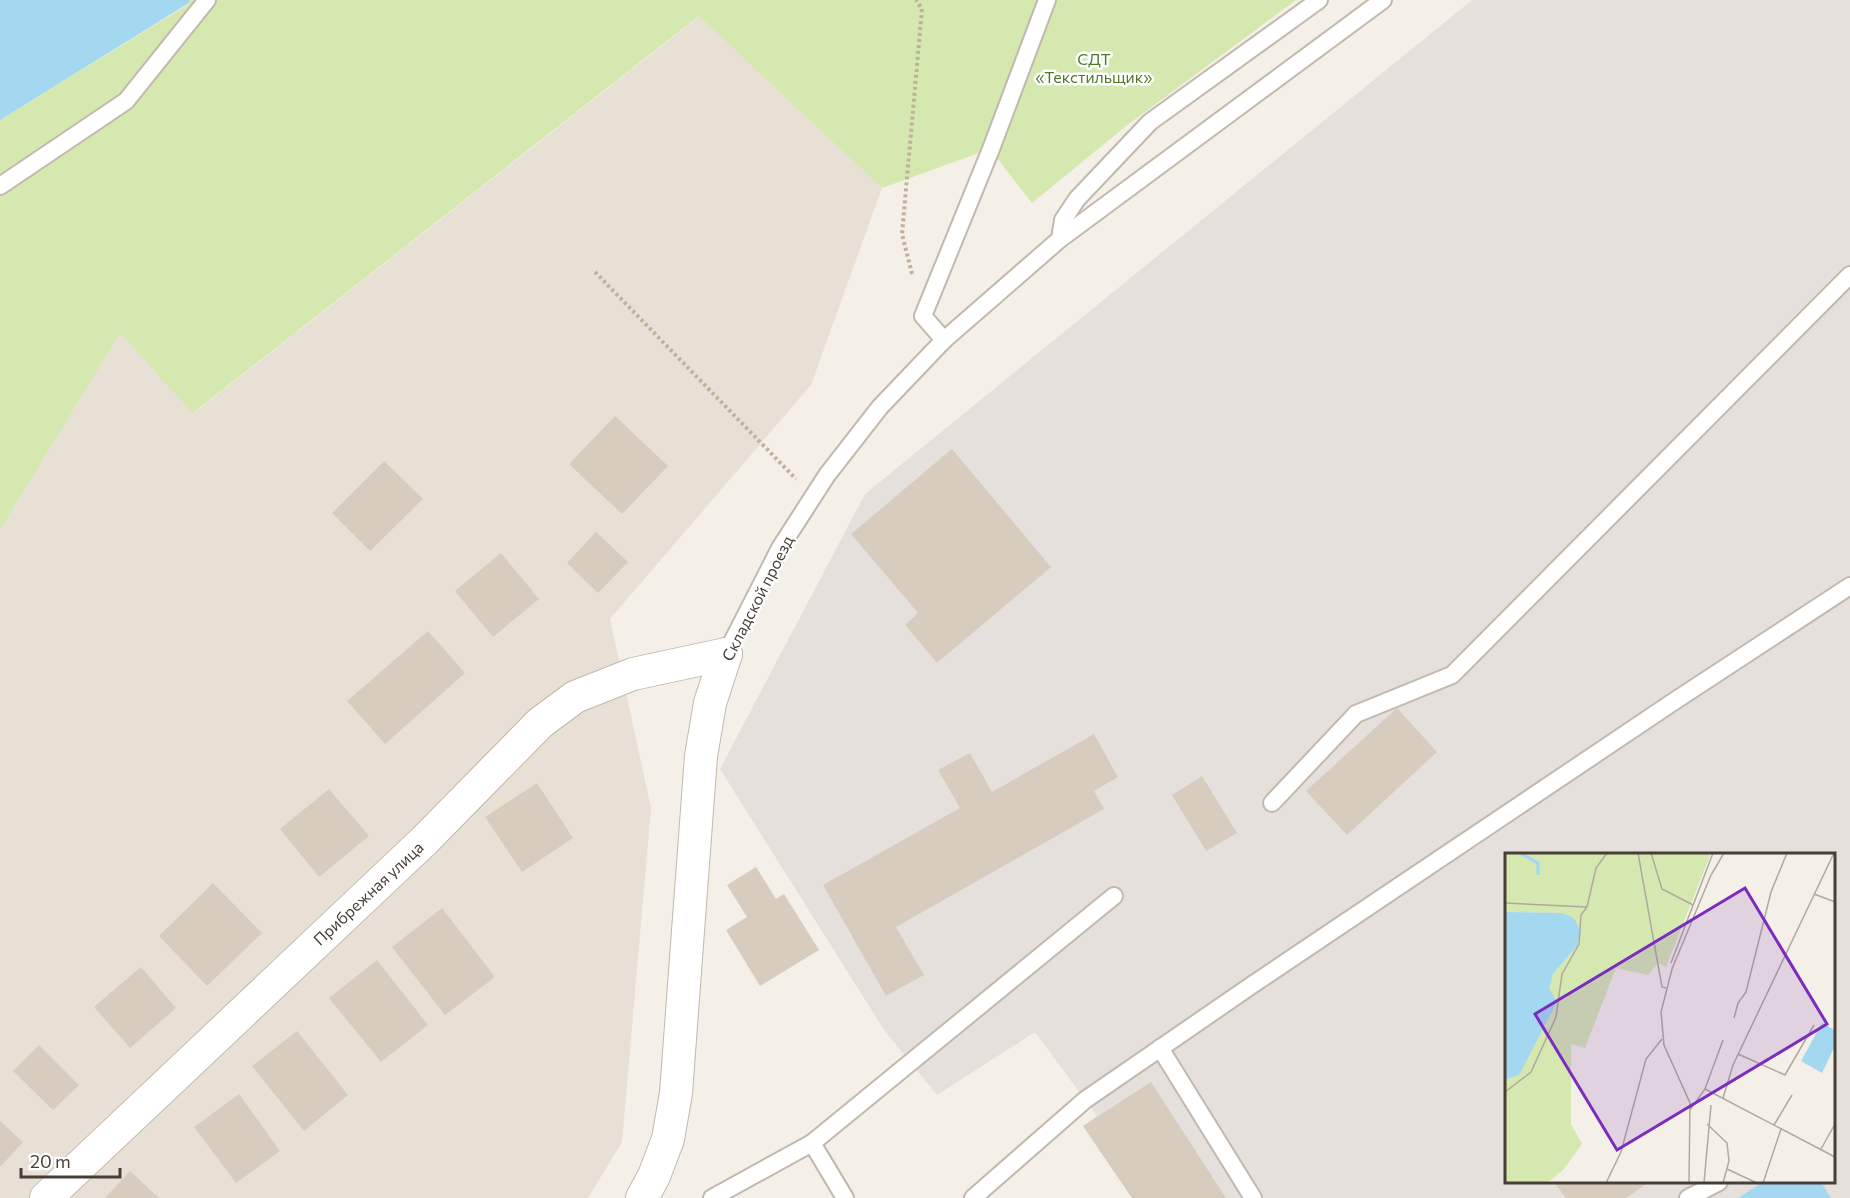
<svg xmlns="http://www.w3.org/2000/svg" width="1850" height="1198" font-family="Commissioner,sans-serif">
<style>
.residential{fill:#e8e0d5}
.industrial{fill:#e6e0dc;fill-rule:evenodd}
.green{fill:#d4e8b0}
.water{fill:#a3d8f0}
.building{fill:#d8ccbf}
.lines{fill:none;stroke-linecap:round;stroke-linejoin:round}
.service-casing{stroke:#c2b8ad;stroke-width:20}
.minor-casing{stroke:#c2b8ad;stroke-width:34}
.path{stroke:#c1b09b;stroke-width:4;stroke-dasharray:3 3;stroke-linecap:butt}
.service{stroke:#fff;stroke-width:16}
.minor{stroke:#fff;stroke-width:32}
.labels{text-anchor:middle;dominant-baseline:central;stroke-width:5;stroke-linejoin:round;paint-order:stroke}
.park-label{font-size:16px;fill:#4e7929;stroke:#fff}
.street-label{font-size:16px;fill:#473f36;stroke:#fff}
.inset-river{fill:none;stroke:#a3d8f0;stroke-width:3}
.inset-road{fill:none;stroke:#afa9a0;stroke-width:1.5}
.view{fill:#7b2cbf;fill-opacity:0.15;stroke:#7b2cbf;stroke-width:3}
.inset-edge{fill:none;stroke:#473f36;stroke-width:3}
</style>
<rect width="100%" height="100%" fill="#f4efe7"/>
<path class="residential" d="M700,16l182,172 -71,197 -201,234 41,189 -29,334 -34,56h-588v-668l120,-198 74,81z"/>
<path class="industrial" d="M1472,0h378v1198h-718l-49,-72 14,-10 -62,-84 -98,63 -53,-65 -164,-261 145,-275zM1506,854h328v328h-328z"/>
<path class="green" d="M189,0h1107l-170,126 -94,77 -42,-54 -108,39 -183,-172 -506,397 -73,-80 -120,197v-410l189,-116z"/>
<g class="water">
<path d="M0,0h189v3l-189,117z"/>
<path d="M1763,1182h58l10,16h-93z"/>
</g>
<g class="building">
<path d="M615,416l53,50 -46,48 -53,-50z"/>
<path d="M952,449l99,118 -114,96 -32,-38 13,-12 -67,-79z"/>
<path d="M384,461l39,38 -53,52 -38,-38z"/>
<path d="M596,532l32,30 -30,31 -31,-30z"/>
<path d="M501,553l38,46 -46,38 -38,-46z"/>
<path d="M428,631l37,42 -80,71 -38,-43z"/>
<path d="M1397,708l40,44 -90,83 -41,-44z"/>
<path d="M1094,734l24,43 -24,14 10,18 -208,118 28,48 -38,21 -63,-111 137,-77 -22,-38 32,-17 22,39z"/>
<path d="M1202,776l35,57 -31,18 -34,-56z"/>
<path d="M537,783l36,55 -51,34 -37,-55z"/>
<path d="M329,789l40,47 -50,41 -39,-48z"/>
<path d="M756,867l20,32 8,-5 35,56 -59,36 -34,-56 21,-13 -20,-32z"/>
<path d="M213,883l49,50 -55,53 -48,-50z"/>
<path d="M442,908l53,69 -50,38 -53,-68z"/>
<path d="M377,960l51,65 -47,37 -52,-64z"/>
<path d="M141,967l35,41 -46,40 -36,-41z"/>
<path d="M297,1031l51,64 -44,36 -52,-65z"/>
<path d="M39,1045l40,40 -26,25 -40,-39z"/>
<path d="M1151,1082l75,116h-94l-49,-72z"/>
<path d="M239,1094l41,57 -44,32 -42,-56z"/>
<path d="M0,1121l23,21 -23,25z"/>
<path d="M130,1171l29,27h-54z"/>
<path d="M1554,1182h90l2,2 -20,14h-60z"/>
</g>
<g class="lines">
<defs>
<g id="service">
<path d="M0,186l126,-85 81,-101"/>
<path d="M1060,239l3,-19 14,-21 73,-77 169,-122"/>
<path d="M944,340l-21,-24 68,-167 56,-149"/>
<path d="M726,654l54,-106 47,-73 53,-68 64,-67 116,-101 323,-239"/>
<path d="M1272,803l84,-89 96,-39 398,-400"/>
<path d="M1160,1048l93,150"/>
<path d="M812,1143l33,55"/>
<path d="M712,1198l100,-55 302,-247"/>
<path d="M973,1198l112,-98 167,-115 421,-283 177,-116"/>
<path d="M1688,1198l31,-16"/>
</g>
<g id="minor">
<path d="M46,1198l379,-358 115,-117 35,-26 58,-23 93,-20"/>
<path d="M642,1198l12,-22 14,-37 8,-46 25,-337 9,-53 16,-49"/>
</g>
</defs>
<use href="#service" class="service-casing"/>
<use href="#minor" class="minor-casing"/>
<g class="path">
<path d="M595,272l201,207"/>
<path d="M912,274l-10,-40 20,-225 -6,-9"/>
</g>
<use href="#service" class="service"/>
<use href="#minor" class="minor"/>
</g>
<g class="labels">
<g class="park-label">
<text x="1094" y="58">СДТ<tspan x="1094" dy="18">«Текстильщик»</tspan></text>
</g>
<g class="street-label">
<text transform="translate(757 598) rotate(-63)">Складской проезд</text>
<text transform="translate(368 893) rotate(-43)">Прибрежная улица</text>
</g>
</g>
<g transform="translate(1505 853)">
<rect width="330" height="330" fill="#f4efe7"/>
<path d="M0,0h206l-45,114 -8,-4 -10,12 -32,-7 -31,80 -14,-4v80l11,20 -19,26 -16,13h-42v-103l14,-5 34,-101 24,-28 -15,-33 -57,-1z" fill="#d4e8b0"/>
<path d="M0,59l57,1 12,5 6,12 -3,16 -24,28 -4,14 8,14 -38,73 -14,5zM317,170l13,7v16l-13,27 -21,-12z" fill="#a3d8f0"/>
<path class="inset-river" d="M15,0l18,10v12"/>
<path class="inset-road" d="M133,0l24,134 4,1M146,0l11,36 31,16M309,41l21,8M0,50l82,4M166,110l42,-110M229,165l4,-15 8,-11 25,-100 16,-39M233,201l47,21 29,-50M200,236l130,68M0,239l26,-20 25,-55 6,-43 17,-30 2,-29 6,-8 9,-39 11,-15M218,245l10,-33 101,-212M185,257l15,-21 18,-49M202,271l20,19 2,18 -6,22M269,272l18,-30M316,296l14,-25M222,316l30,14M101,330l15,-31 25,-93 16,-20M184,330l1,-80 -26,-58 -3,-33 11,-43 39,-94 13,-22M199,330l7,-78M258,330l18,-54"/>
<path class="view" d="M240,35l82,136 -210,126 -82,-136z"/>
<rect width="330" height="330" class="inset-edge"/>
</g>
<path d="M21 1168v9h99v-9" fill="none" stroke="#473f36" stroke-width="3"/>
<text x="30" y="1168" font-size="18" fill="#473f36" stroke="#ffffff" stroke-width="4.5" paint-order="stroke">20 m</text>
</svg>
